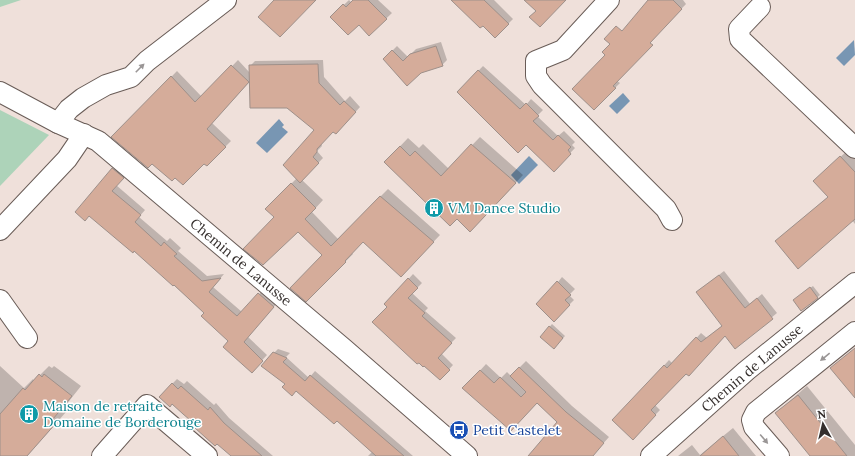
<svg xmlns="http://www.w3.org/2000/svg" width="855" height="456" font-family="Lora,serif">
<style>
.green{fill:#add3b9}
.water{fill:#7896b3}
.shadow{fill:#0003}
.building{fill:#d5ac9a;stroke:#9e908a}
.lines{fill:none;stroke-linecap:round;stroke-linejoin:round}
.minor-casing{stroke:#695c57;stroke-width:22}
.minor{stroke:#fff;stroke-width:20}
.oneway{fill:#9a9696}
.labels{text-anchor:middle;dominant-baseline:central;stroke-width:3;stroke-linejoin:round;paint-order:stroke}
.culture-label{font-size:14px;fill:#0d838f;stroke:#fff;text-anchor:start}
.street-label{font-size:14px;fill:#342e2c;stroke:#fff}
.transit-label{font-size:14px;fill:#164399;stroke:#fff;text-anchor:start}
</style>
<rect width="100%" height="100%" fill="#efe0da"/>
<g class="green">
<path d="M0,0h21l-21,7z"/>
<path d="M0,110l49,25 -49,51z"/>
</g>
<g class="water">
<path d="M854,40l1,15 -11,11 -8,-8z"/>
<path d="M623,93l7,8 -13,13 -8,-8z"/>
<path d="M279,119l5,6 -2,2 6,5 -21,21 -11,-10z"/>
<path d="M529,156l9,9 -19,19 -8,-9z"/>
</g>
<g class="shadow">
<path d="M349,0l3,3 2,-3h24l14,13 -23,22 -10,-12 -28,-6z"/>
<path d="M465,0h29l19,19 -18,18z"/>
<path d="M650,0h33l3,4 -37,39z"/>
<path d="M617,38v43l3,2 -26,26 12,-54z"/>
<path d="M441,42l6,18 -5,5 -22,7 -36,-13 13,-13 11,11 8,-8z"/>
<path d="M238,60l12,13v-7l5,-5 68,-1 1,17 21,24 5,-5 10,11 -19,21 -8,2 -12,13 1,3 -5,5 6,7 -21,22 21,20 -11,12 26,27 50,-50 52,46 -39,41 -38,-35 -11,12 1,1 -47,47 17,-46 -25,-24 -23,-14 -9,-8 31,-31 19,-48 -65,-50 -39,43 19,18 -24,24 -3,-2h-51l-40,-26 64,-66 25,26z"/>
<path d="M483,66l43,39 5,-6 12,11 -6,6 21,20 6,-5 11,11 -3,3 3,3 -21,22 -28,-26 -68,-52z"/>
<path d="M480,137l43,38 -45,48 -21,-6 -72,-55 23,-24 11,10 4,-4 26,25z"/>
<path d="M848,150l7,8v66l-3,-4 -69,15 46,-39 -7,-22z"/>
<path d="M118,164l10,9 -12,12 29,25 -6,7 28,24 3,-3 11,10 -3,3 29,25 17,-2 -11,13 29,25 22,-23 14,13 -30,35 19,18 -15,16 -47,-58 -70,-63 -46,-35 -13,-3z"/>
<path d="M724,271l26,33 12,-10 15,19 -42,35 -9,-13 -71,70 5,5 -27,28 -19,-18 55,-60 4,4 28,-31 6,5 16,-13 -26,-33z"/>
<path d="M413,274l9,9 -10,10 16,15 -3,3 31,27 -15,15 12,12 -13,14 -54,-75z"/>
<path d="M562,277l13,12 -6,6 5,5 -20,20 4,-38z"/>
<path d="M813,286l7,9 -18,15 -6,-12z"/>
<path d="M552,324l13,12 -11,12 -13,-11z"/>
<path d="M278,349l12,4 -4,4 23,21 6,-7 98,85h-45l4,-4 -35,-32 -51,-36 -12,-31z"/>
<path d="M526,361l46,45 37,31 -17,19h-62l28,-34 -20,-20 -74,-14 22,-24 15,14 6,-6 4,4z"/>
<path d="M0,366l24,22 9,-9 1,2 15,-15 3,2 2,-2 27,20 -19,24 4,2 -39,44h-27z"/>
<path d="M177,379l7,5 3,-3 27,24 2,-2 13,15 44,38h-40l-34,-30 -27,-42z"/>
<path d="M807,386l48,59v11h-44l-35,-43z"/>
<path d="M733,428l23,28h-78l14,-11 8,10z"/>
</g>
<g class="building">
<path d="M274,0h42l-36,37 -22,-20z"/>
<path d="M353,0h15l19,19 -18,17 -10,-11 -11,10 -18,-18 13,-13 3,3z"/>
<path d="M451,0h33l25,24 -14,14 -12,-12 -3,2z"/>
<path d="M524,0h42l-26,27 -11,-10 7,-6z"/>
<path d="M648,0h25l9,9 -32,34 3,2 -40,41 3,2 -22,22 -22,-21 33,-34 -3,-3 8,-8 -6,-5 12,-13 6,5z"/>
<path d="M436,46l7,20 -22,7 -14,13 -24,-27 9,-9 11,11 7,-7z"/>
<path d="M318,64l1,19 21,22 4,-4 12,11 -20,22 -3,-2 -16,17v3l-4,5 6,6 -19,20 -17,-18 31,-35 -27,-22h-37l-1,-43z"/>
<path d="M231,65l18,17 -42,47 19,18 -19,19 -3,-2 -21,21 -8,-7 -3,3 -20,-17 -4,4 -37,-31 60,-61 24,26z"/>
<path d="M478,70l42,39 6,-6 13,13 -6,5 20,19 5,-5 13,12 -3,3 3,4 -17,18 -28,-27 -8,8 -61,-61z"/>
<path d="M471,144l45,39 -46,49 -13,-13 -7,7 -66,-64 16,-16 10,10 5,-5 26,25z"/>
<path d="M840,156l15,16v47l-57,50 -23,-28 53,-44 -15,-16z"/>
<path d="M112,168l12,10 -12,13 29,24 -6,7 26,24 3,-4 13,12 -3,2 28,25 19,-3 -12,14 28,24 21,-23 16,14 -30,35 19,19 -11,12 -29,-26 5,-6 -27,-25 3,-3 -30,-28 -1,1 -39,-35 -1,2 -44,-37 -4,5 -10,-9z"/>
<path d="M291,183l25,25 -11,11 26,27 49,-50 54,46 -33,35 -38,-35 -18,19 1,1 -40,40 -16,-14 32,-33 -24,-23 -35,33 -20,-16 31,-32 -9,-8z"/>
<path d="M719,275l26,33 12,-10 16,21 -38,30 -10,-13 -36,40 -3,-2 -35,36 5,5 -23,25 -21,-20 52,-55 3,3 29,-31 5,5 21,-16 -26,-34z"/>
<path d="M408,278l10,10 -10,10 17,15 -3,3 30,27 -14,15 12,12 -10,10 -16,-14 -1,1 -4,-4 -2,1 -45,-42 15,-15 -3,-3z"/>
<path d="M557,281l14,14 -6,5 5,5 -16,17 -18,-18z"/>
<path d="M810,287l8,11 -17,13 -8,-11z"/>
<path d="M549,326l14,12 -9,11 -14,-12z"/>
<path d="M855,348v50l-25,-30z"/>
<path d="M273,352l14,6 -4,4 22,19 5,-6 94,81h-28l-39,-35 -3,3 -38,-33 -4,5 -10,-9 3,-3 -24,-18z"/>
<path d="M519,367l47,45 38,31 -11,13h-65l29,-34 -20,-19 -26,28 -49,-43 18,-18 14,13 6,-6 21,20 5,-5 -16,-16z"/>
<path d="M39,374l3,3 2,-3 28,22 -19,23 4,3 -30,34h-27v-42l23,-26 2,2z"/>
<path d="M172,383l6,6 3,-3 27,24 2,-3 14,16 38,33h-31l-14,-12 -2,2 -20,-18 2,-2 -14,-12 -11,-10 -2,3 -11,-10z"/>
<path d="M798,395l49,61h-37l-35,-43z"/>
<path d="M723,436l16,20h-39z"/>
</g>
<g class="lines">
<defs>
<g id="minor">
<path d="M609,0l-46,50 -27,11v15l6,9 124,124 6,11"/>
<path d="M760,7l-21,22 1,10 115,109"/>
<path d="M0,92l58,31 40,18 246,208 123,107"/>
<path d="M58,123l11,-14 14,-11 23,-13 25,-8 16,-16 79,-61"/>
<path d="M0,230l67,-71 17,-25"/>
<path d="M0,300l27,38"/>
<path d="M102,456l45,-51 60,51"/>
<path d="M651,456l95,-85 109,-88"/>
<path d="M779,456l-25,-29 -2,-7 4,-8 99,-80"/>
</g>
</defs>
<use href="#minor" class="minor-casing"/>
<use href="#minor" class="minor"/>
</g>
<defs><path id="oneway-solid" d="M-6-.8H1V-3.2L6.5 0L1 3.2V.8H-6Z"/></defs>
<g class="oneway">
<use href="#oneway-solid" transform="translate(140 68) rotate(-45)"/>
<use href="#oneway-solid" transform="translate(825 357) rotate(141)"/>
<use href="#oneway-solid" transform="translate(764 439) rotate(50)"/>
</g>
<defs>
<symbol id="building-disc" viewBox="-11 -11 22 22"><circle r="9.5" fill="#0f9aa8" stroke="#fff"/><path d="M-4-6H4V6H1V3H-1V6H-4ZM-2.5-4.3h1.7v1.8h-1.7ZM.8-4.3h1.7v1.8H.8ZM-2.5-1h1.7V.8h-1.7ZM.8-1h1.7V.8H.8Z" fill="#fff"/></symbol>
<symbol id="bus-disc" viewBox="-11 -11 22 22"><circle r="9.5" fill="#1a4fb4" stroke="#fff"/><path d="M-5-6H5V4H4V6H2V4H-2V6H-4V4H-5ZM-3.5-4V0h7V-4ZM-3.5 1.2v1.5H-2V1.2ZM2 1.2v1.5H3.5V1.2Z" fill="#fff"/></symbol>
</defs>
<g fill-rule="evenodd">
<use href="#building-disc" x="423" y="197" width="22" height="22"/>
<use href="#building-disc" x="18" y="403" width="22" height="22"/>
<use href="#bus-disc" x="448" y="419" width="22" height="22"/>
</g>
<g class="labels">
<g class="culture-label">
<text x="448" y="208">VM Dance Studio</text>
<text x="43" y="406">Maison de retraite<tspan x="43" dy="16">Domaine de Borderouge</tspan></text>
</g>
<g class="street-label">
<text transform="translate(241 262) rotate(40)">Chemin de Lanusse</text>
<text transform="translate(752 368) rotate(-40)">Chemin de Lanusse</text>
</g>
<g class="transit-label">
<text x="473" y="430">Petit Castelet</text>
</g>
</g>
<g transform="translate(823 424) rotate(352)" stroke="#ffffff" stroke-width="3" paint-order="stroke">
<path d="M0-3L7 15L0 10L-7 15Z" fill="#342e2c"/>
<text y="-6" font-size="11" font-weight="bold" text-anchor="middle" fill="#342e2c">N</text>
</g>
</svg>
